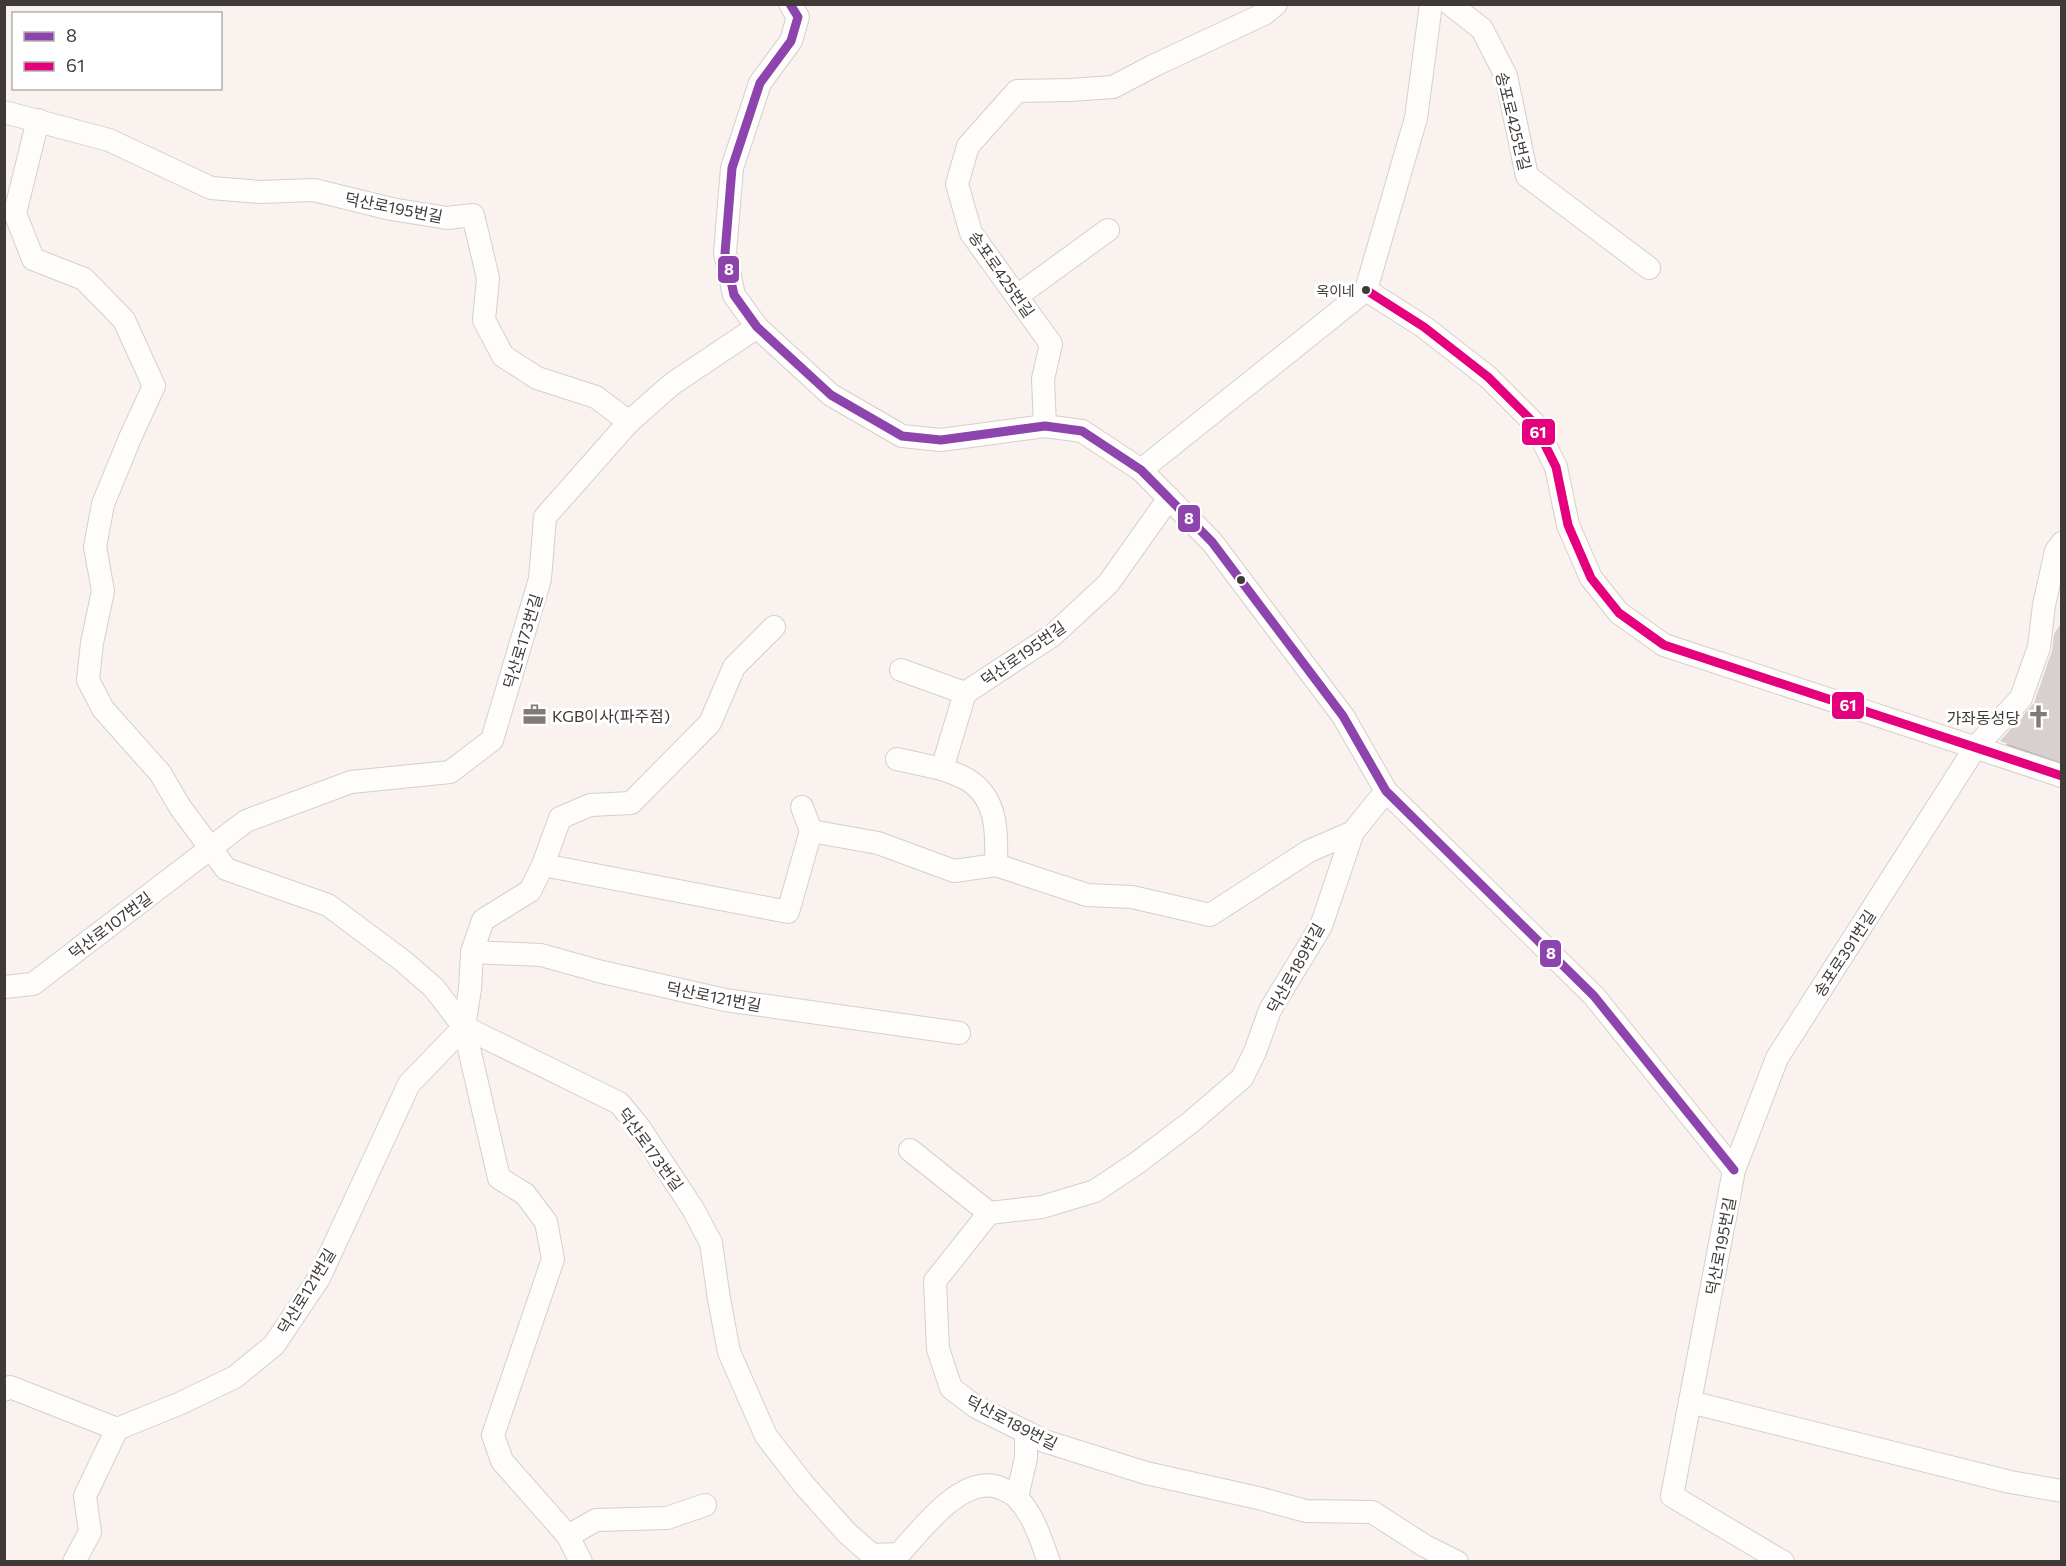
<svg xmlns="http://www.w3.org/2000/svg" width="2066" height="1566" font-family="Commissioner,'Noto Sans KR',sans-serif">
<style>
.building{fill:#d7d0ce;filter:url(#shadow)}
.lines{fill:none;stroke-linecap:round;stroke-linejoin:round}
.minor-casing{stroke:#d5cfcd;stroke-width:24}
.minor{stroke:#fefdfc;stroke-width:22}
.bus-1-casing{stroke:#fff;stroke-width:14}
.bus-2-casing{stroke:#fff;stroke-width:14}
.bus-1{stroke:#8e44ad;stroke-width:9}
.bus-2{stroke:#e5007d;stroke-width:9}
.bus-dot{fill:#3f3a38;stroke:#fff;stroke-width:2}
.labels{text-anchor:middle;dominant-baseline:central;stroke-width:6;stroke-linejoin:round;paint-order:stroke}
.bus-label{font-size:14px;fill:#3f3a38;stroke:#fff;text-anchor:end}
.street-label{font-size:16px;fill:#3f3a38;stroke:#fff}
.poi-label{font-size:16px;fill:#3f3a38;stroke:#fff;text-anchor:start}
.line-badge{stroke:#fff;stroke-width:2}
.badge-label{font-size:16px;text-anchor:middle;font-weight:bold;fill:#fff}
</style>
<defs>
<filter id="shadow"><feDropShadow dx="6" dy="4" stdDeviation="0" flood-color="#0004"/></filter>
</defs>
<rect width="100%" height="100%" fill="#faf2ee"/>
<path class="building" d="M2061,623v139l-61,-21 34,-38 18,-52 2,-17z"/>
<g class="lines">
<defs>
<g id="minor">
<path d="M790,4l8,13 -7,24 -31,42 -28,85 -7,85 9,42 23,32 74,68 71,41 39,4 104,-14 37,5 59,39 71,72 131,174 43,75 208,205 140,174"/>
<path d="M1450,4l32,25 24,47 21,100 122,92"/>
<path d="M4,112l105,28 102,48 50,4 53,-2 77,19 56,9 26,-3 15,63 -4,42 19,36 34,22 59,19 33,25"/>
<path d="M38,120l-23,93 18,46 51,20 40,41 30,66 -24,52 -27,66 -8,43 8,44 -11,52 -4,37 15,29 57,64 20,34 46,62 102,36 75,56 31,27 30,39 35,151 26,16 21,28 7,37 -60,176 9,26 66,75 13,26"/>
<path d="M1366,290l58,37 64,50 46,46 22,44 12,58 23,53 28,35 45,32 398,131"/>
<path d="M1017,296l91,-66"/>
<path d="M1045,426l-2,-47 8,-35 -80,-111 -14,-49 11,-38 49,-55 54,-1 42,-3 42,-22 109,-51 12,-10"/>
<path d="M1141,470l225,-180 50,-172 15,-114"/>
<path d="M901,670l64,23"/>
<path d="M897,759l45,10 23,-76 88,-58 55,-51 61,-86"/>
<path d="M942,769c8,3 18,6 26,11 30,19 29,53 28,85"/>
<path d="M802,807l9,24"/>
<path d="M1353,832l-32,94 -51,84 -15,42 -13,26 -51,44 -54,41 -42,28 -53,16 -53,6 -54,68 3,68 13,39 25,19 68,34 102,32 112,25 48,13 66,1 53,34 32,16"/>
<path d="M543,865l245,47 23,-81 67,12 76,28 42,-6 91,30 45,2 78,18 99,-64 44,-19 33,-41"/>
<path d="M472,952l69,3 61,17 123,28 234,33"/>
<path d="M4,987l29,-3 213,-163 105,-39 99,-10 42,-32 48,-161 5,-62 84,-95 43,-38 85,-57"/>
<path d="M464,1027l155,76 20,24 54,82 18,34 8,56 10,53 37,84 38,49 43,48 25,22 27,-1c23,-25 66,-84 104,-65 5,3 12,5 15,10 16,17 23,41 31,63"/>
<path d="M910,1150l79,63"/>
<path d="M4,1390l6,-3 107,42"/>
<path d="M1690,1402l320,80 52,9"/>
<path d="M1017,1497l9,-39v-26"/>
<path d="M568,1536l28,-16 71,-2 38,-13"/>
<path d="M74,1562l16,-30 -5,-36 32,-67 64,-26 54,-26 39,-32 45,-67 90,-194 55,-57 6,-38 2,-37 11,-32 47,-29 13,-26 17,-47 30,-13 41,-2 79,-80 24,-56 40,-40"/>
<path d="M1783,1562l-111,-66 62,-326 43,-112 198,-310 46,-50 18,-51 5,-42 12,-54 6,-8"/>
</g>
</defs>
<use href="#minor" class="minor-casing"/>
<use href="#minor" class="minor"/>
<defs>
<path id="bus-1" d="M790,4l8,13 -7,24 -31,42 -28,85 -7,85 9,42 23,32 74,68 71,41 39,4 104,-14 37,5 59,39 71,72 131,174 43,75 208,205 140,174"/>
<path id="bus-2" d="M1366,290l58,37 64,50 46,46 22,44 12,58 23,53 28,35 45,32 398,131"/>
</defs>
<use href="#bus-1" class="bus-1-casing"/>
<use href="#bus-2" class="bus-2-casing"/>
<use href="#bus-1" class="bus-1"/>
<use href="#bus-2" class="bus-2"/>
</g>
<defs>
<symbol id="office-bare" viewBox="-9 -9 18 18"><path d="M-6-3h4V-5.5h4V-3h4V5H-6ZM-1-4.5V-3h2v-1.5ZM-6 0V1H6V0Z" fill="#807a78" stroke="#fff" stroke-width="2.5" paint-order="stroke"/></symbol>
<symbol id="church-bare" viewBox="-9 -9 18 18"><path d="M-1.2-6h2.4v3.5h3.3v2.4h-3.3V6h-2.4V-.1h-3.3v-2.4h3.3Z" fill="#807a78" stroke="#fff" stroke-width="2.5" paint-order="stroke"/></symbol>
</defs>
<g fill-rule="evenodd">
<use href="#office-bare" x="518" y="698" width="33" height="33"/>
<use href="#church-bare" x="2022" y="700" width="33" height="33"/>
</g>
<g class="bus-dot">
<circle cx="1366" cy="290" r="5"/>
<circle cx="1241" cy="580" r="5"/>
</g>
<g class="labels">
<g class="bus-label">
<text x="1355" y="290">옥이네</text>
</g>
<g class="street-label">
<text transform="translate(1514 121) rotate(76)">송포로425번길</text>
<text transform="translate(394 207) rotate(11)">덕산로195번길</text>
<text transform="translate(1002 274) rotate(55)">송포로425번길</text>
<text transform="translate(522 641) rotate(-73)">덕산로173번길</text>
<text transform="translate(1023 653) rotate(-35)">덕산로195번길</text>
<text transform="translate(110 925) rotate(-37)">덕산로107번길</text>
<text transform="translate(1844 953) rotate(-57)">송포로391번길</text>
<text transform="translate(1295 968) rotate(-61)">덕산로189번길</text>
<text transform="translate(714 996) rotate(11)">덕산로121번길</text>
<text transform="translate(651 1149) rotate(54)">덕산로173번길</text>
<text transform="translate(1720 1246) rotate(-79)">덕산로195번길</text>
<text transform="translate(306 1291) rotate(-59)">덕산로121번길</text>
<text transform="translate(1012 1422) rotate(27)">덕산로189번길</text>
</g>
<g class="poi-label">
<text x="552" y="715">KGB이사(파주점)</text>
<text x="2020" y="717" text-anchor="end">가좌동성당</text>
</g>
</g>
<g class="line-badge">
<rect x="717" y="255" width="23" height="29" rx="6" fill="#8e44ad"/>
<rect x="1521" y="418" width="35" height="28" rx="6" fill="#e5007d"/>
<rect x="1177" y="504" width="24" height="29" rx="6" fill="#8e44ad"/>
<rect x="1831" y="691" width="34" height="29" rx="6" fill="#e5007d"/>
<rect x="1539" y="939" width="23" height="29" rx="6" fill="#8e44ad"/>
</g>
<g class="badge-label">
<text x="729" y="275">8</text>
<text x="1538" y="438">61</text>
<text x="1189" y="524">8</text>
<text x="1848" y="711">61</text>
<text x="1551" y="959">8</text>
</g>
<rect width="2066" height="1566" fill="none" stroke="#3f3a38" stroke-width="12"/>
<rect x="12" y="12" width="210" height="78" fill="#ffffff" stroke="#b2b0af" stroke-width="1.5"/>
<rect x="24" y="32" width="30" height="9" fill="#8e44ad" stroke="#b2b0af" stroke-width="1.5"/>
<text x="66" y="42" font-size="18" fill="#3f3a38">8</text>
<rect x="24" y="62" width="30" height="9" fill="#e5007d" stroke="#b2b0af" stroke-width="1.5"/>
<text x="66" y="72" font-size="18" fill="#3f3a38">61</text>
</svg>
